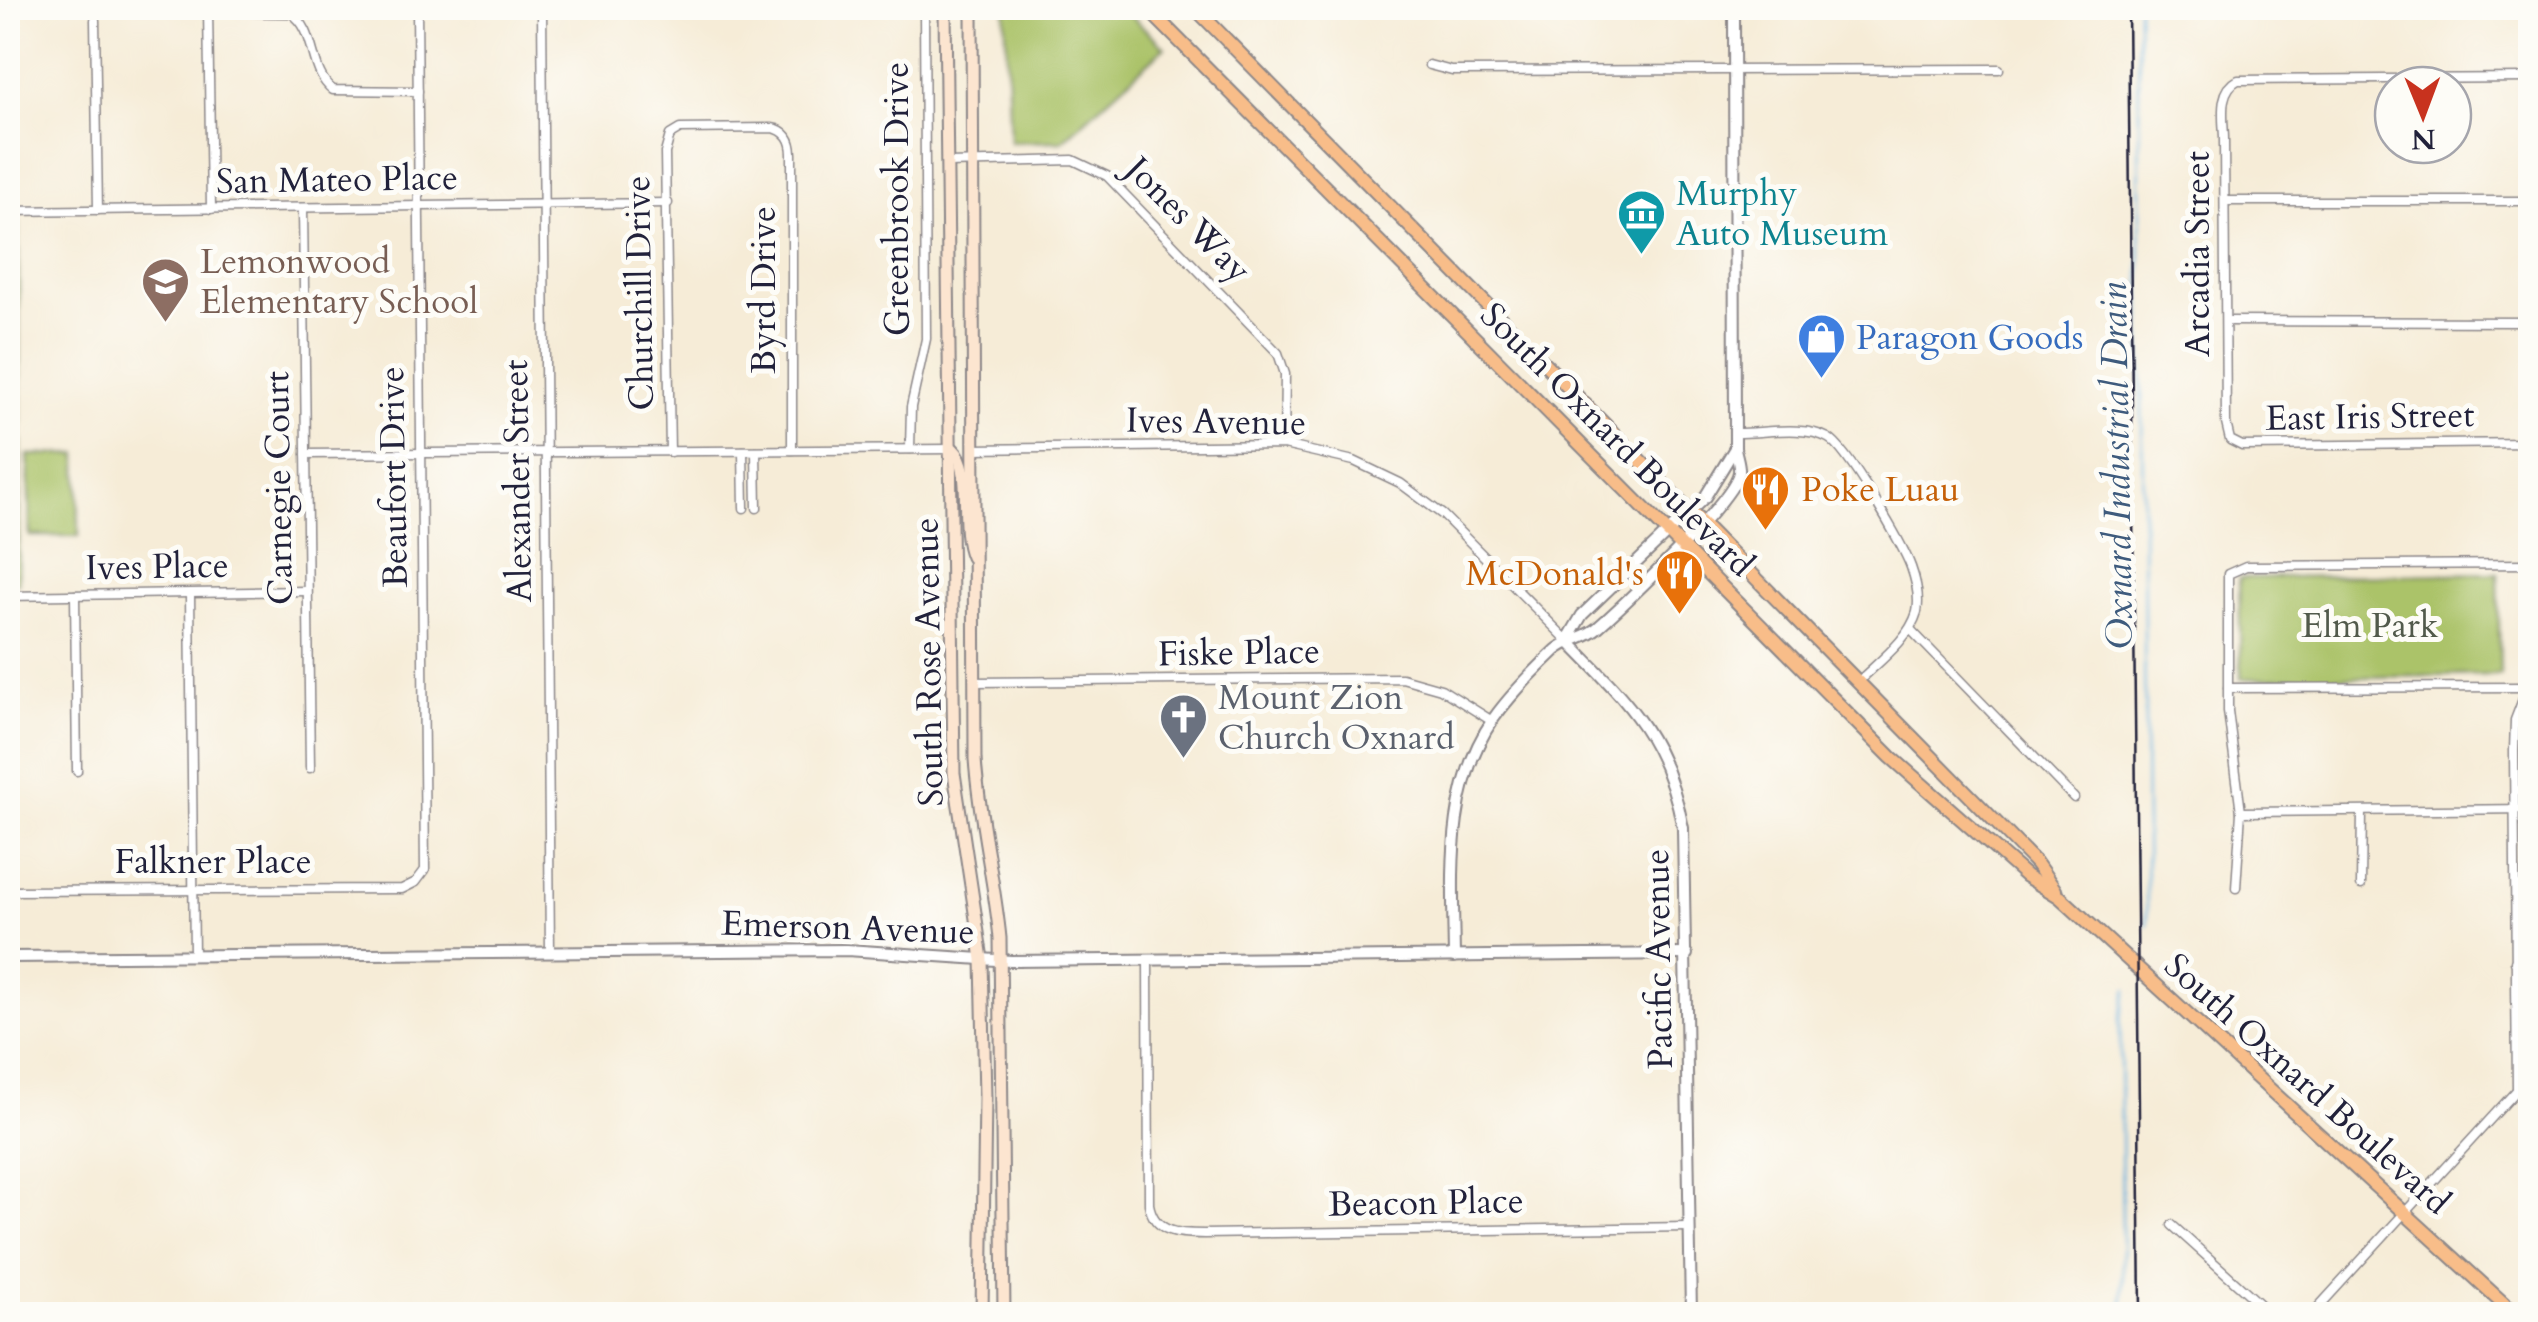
<svg xmlns="http://www.w3.org/2000/svg" width="2538" height="1322" font-family="Cardo,serif">
<style>
.green{fill:#abc369;stroke:#667252;stroke-width:2.5}
.lines{fill:none;stroke-linecap:round;stroke-linejoin:round}
.stream{stroke:#67b1df;stroke-width:2.5}
.minor-casing{stroke:#8c8789;stroke-width:11}
.tertiary-casing{stroke:#8c8789;stroke-width:14}
.secondary-casing{stroke:#8c8789;stroke-width:15}
.primary-casing{stroke:#8c8789;stroke-width:16}
.minor{stroke:#fff;stroke-width:8}
.tertiary{stroke:#fff;stroke-width:10}
.secondary{stroke:#fce5d0;stroke-width:11}
.primary{stroke:#f8bd89;stroke-width:12}
.rail{stroke:#22223b;stroke-width:2.5}
.labels{text-anchor:middle;dominant-baseline:central;stroke-width:10;stroke-linejoin:round;paint-order:stroke}
.street-label{font-size:35px;fill:#22223b;stroke:#fdfcf7}
.culture-label{font-size:35px;fill:#0d838f;stroke:#fdfcf7;text-anchor:start}
.education-label{font-size:35px;fill:#785e54;stroke:#fdfcf7;text-anchor:start}
.shop-label{font-size:35px;fill:#366cbe;stroke:#fdfcf7;text-anchor:start}
.food-label{font-size:35px;fill:#c56008;stroke:#fdfcf7;text-anchor:start}
.park-label{font-size:35px;fill:#525a4b;stroke:#fdfcf7}
.worship-label{font-size:35px;fill:#5b616d;stroke:#fdfcf7;text-anchor:start}
.water-label{font-size:38px;font-style:italic;fill:#3e5b7d;stroke:#fdfcf7}
</style>
<rect width="100%" height="100%" fill="#fdfcf7"/>
<filter id="ink" filterUnits="userSpaceOnUse"><feTurbulence type="fractalNoise" baseFrequency=".01" numOctaves="2"/><feDisplacementMap in="SourceGraphic" scale="20" xChannelSelector="R" yChannelSelector="G"/><feConvolveMatrix kernelMatrix="1 2 1 2 8 2 1 2 1" color-interpolation-filters="sRGB"/></filter>
<filter id="wash" filterUnits="userSpaceOnUse"><feTurbulence type="fractalNoise" baseFrequency=".0048" numOctaves="4" result="noise"/><feDisplacementMap in="SourceGraphic" scale="40" xChannelSelector="R" yChannelSelector="G"/><feGaussianBlur stdDeviation="2.25" result="paint"/><feColorMatrix in="noise" values="0 0 0 0 0 0 0 0 0 0 0 0 0 0 0 0 0 1.4 0 .05"/><feComposite in="paint" operator="in"/></filter>
<g filter="url(#wash)">
<rect width="100%" height="100%" fill="#f6ecd7"/>
<g class="green">
<path d="M1005,8h117l43,39 -103,94 -52,1z"/>
<path d="M8,222h10l3,227 -3,134h-10z"/>
<path d="M78,454l1,82h-49l-2,-81z"/>
<path d="M2498,573l2,102 -259,4 -2,-101z"/>
</g>
<g class="lines">
<g class="stream">
<path d="M2138,8l9,917"/>
<path d="M2123,1314l-3,-294 7,-30"/>
</g>
</g>
</g>
<g filter="url(#ink)">
<g class="lines">
<defs>
<g id="minor">
<path d="M208,8l3,201"/>
<path d="M542,8l8,945"/>
<path d="M208,12l83,1c27,18 17,58 42,77l85,1"/>
<path d="M95,20l3,190"/>
<path d="M1429,65l23,6 547,-2"/>
<path d="M2530,78l-292,2c-21,11 -14,40 -14,60l2,283 4,17 12,6 288,-3"/>
<path d="M948,163l125,-3 34,16 171,177 7,21 -1,71"/>
<path d="M2225,201h305"/>
<path d="M303,208l7,560"/>
<path d="M8,211l660,-8"/>
<path d="M2226,321l304,1"/>
<path d="M1737,433c26,0 68,-8 91,5 19,10 75,107 83,129 5,14 9,30 6,45 -8,28 -39,50 -59,70"/>
<path d="M910,449l1,-42 15,-68 -2,-331"/>
<path d="M973,449l311,-4 70,16 46,22 43,32 124,125"/>
<path d="M743,451l1,57"/>
<path d="M756,451l1,57"/>
<path d="M670,452l-5,-299 5,-18 10,-6 92,-1c14,2 20,12 20,26v296"/>
<path d="M306,454l647,-5"/>
<path d="M190,594l4,362"/>
<path d="M75,595l2,176"/>
<path d="M8,596l299,-5"/>
<path d="M1910,629l164,169"/>
<path d="M2530,681l-15,39 -1,31 3,339 13,12"/>
<path d="M975,682l427,-4 39,11 51,32"/>
<path d="M2228,688l302,-1"/>
<path d="M2241,812l289,-3"/>
<path d="M2361,885l1,-73"/>
<path d="M2236,888l5,-76 -13,-101v-137l18,-8 284,-2"/>
<path d="M8,891l394,-2 14,-7 9,-12 -8,-862"/>
<path d="M1148,960l1,244c5,29 30,30 55,30l486,-7"/>
<path d="M2515,962h15"/>
<path d="M2172,1225l99,89"/>
<path d="M2312,1314l205,-224 13,2"/>
</g>
<g id="tertiary">
<path d="M1568,639l14,-24 123,-118 30,-49"/>
<path d="M1567,640c62,63 99,98 116,188l8,486"/>
<path d="M8,957l839,-7 164,11 676,-7"/>
<path d="M1454,957c-1,-82 -9,-169 40,-239 18,-25 40,-47 62,-68 13,-11 29,-12 41,-22 26,-22 138,-129 142,-156 1,-7 -3,-17 -4,-24l-1,-440"/>
</g>
<g id="secondary">
<path d="M945,8l9,765 28,186 3,139 -3,216"/>
<path d="M972,8l3,751c4,60 19,119 25,179l4,376"/>
<path d="M953,449c22,20 5,76 19,108"/>
</g>
<g id="primary">
<path d="M1147,8l744,749 135,119 34,21 455,417"/>
<path d="M1195,8l841,855 19,27"/>
</g>
</defs>
<use href="#minor" class="minor-casing"/>
<use href="#tertiary" class="tertiary-casing"/>
<use href="#secondary" class="secondary-casing"/>
<use href="#primary" class="primary-casing"/>
<use href="#minor" class="minor"/>
<use href="#tertiary" class="tertiary"/>
<use href="#secondary" class="secondary"/>
<use href="#primary" class="primary"/>
<path class="rail" d="M2128,8l13,1306"/>
</g>
</g>
<defs>
<symbol id="museum-pin" viewBox="-11 -11 22 30"><path d="M0 17L-7.5 6A9.5 9.5 0 1 1 7.5 6Z" fill="#0f9aa8" stroke="#fdfcf7"/><path d="M0-6L6-3V-2H-6V-3ZM-5-1h2V3h-2ZM-1-1h2V3h-2ZM3-1h2V3H3ZM-6 4H6V6H-6Z" fill="#fff"/></symbol>
<symbol id="school-pin" viewBox="-11 -11 22 30"><path d="M0 17L-7.5 6A9.5 9.5 0 1 1 7.5 6Z" fill="#8d6e63" stroke="#fdfcf7"/><path d="M0-5L7-2L0 1L-7-2ZM-4 1L0 2.5L4 1V4Q0 6-4 4Z" fill="#fff"/></symbol>
<symbol id="shop-pin" viewBox="-11 -11 22 30"><path d="M0 17L-7.5 6A9.5 9.5 0 1 1 7.5 6Z" fill="#3f7fe0" stroke="#fdfcf7"/><path d="M-5-2.5h2.3a2.7 3.5 0 0 1 5.4 0H5L5.5 6h-11ZM-1.5-2.5h3a1.5 2.3 0 0 0-3 0Z" fill="#fff"/></symbol>
<symbol id="restaurant-pin" viewBox="-11 -11 22 30"><path d="M0 17L-7.5 6A9.5 9.5 0 1 1 7.5 6Z" fill="#e8710a" stroke="#fdfcf7"/><path d="M-5-6h1v4h1v-4h1v4h1v-4h1v5L-1.5 .5V6h-2V.5L-5-1ZM5-6V6H3V1.5H1.5Q1.5-4 5-6Z" fill="#fff"/></symbol>
<symbol id="church-pin" viewBox="-11 -11 22 30"><path d="M0 17L-7.5 6A9.5 9.5 0 1 1 7.5 6Z" fill="#6b7280" stroke="#fdfcf7"/><path d="M-1.2-6h2.4v3.5h3.3v2.4h-3.3V6h-2.4V-.1h-3.3v-2.4h3.3Z" fill="#fff"/></symbol>
</defs>
<g fill-rule="evenodd">
<use href="#museum-pin" x="1614" y="186" width="55" height="75"/>
<use href="#school-pin" x="138" y="254" width="55" height="75"/>
<use href="#shop-pin" x="1794" y="310" width="55" height="75"/>
<use href="#restaurant-pin" x="1738" y="462" width="55" height="75"/>
<use href="#restaurant-pin" x="1652" y="546" width="55" height="75"/>
<use href="#church-pin" x="1156" y="690" width="55" height="75"/>
</g>
<g class="labels">
<g class="street-label">
<text transform="translate(337 180) rotate(-1)">San Mateo Place</text>
<text transform="translate(897 199) rotate(-90)">Greenbrook Drive</text>
<text transform="translate(1188 220) rotate(45)">Jones Way</text>
<text transform="translate(2198 254) rotate(-90)">Arcadia Street</text>
<text transform="translate(764 290) rotate(-90)">Byrd Drive</text>
<text transform="translate(640 293) rotate(-91)">Churchill Drive</text>
<text transform="translate(2370 417) rotate(-1)">East Iris Street</text>
<text transform="translate(1216 422) rotate(1)">Ives Avenue</text>
<text transform="translate(1617 440) rotate(45)">South Oxnard Boulevard</text>
<text transform="translate(394 477) rotate(-91)">Beaufort Drive</text>
<text transform="translate(518 481) rotate(-91)">Alexander Street</text>
<text transform="translate(279 488) rotate(-91)">Carnegie Court</text>
<text transform="translate(157 567) rotate(-1)">Ives Place</text>
<text transform="translate(1239 653) rotate(-1)">Fiske Place</text>
<text transform="translate(929 662) rotate(-91)">South Rose Avenue</text>
<text x="213" y="862">Falkner Place</text>
<text transform="translate(848 928) rotate(2)">Emerson Avenue</text>
<text transform="translate(1659 959) rotate(-91)">Pacific Avenue</text>
<text transform="translate(2307 1084) rotate(42)">South Oxnard Boulevard</text>
<text transform="translate(1426 1203) rotate(-1)">Beacon Place</text>
</g>
<g class="culture-label">
<text x="1676" y="194">Murphy<tspan x="1676" dy="40">Auto Museum</tspan></text>
</g>
<g class="education-label">
<text x="200" y="262">Lemonwood<tspan x="200" dy="40">Elementary School</tspan></text>
</g>
<g class="shop-label">
<text x="1856" y="338">Paragon Goods</text>
</g>
<g class="food-label">
<text x="1801" y="490">Poke Luau</text>
<text x="1644" y="574" text-anchor="end">McDonald's</text>
</g>
<g class="park-label">
<text x="2370" y="626">Elm Park</text>
</g>
<g class="worship-label">
<text x="1218" y="698">Mount Zion<tspan x="1218" dy="40">Church Oxnard</tspan></text>
</g>
<g class="water-label">
<text transform="translate(2117 466) rotate(-91)">Oxnard Industrial Drain</text>
</g>
</g>
<rect width="2538" height="1322" fill="none" stroke="#fdfcf7" stroke-width="40"/>
<g transform="translate(2423 115) rotate(179)"><circle r="48" fill="#fdfcf7" stroke="#a5a5ac" stroke-width="2.5"/>
<path d="M0-8L18 38L0 25L-18 38Z" fill="#c8321e"/>
<text y="-15" font-size="28" font-weight="bold" text-anchor="middle" fill="#22223b">N</text>
</g>
</svg>
